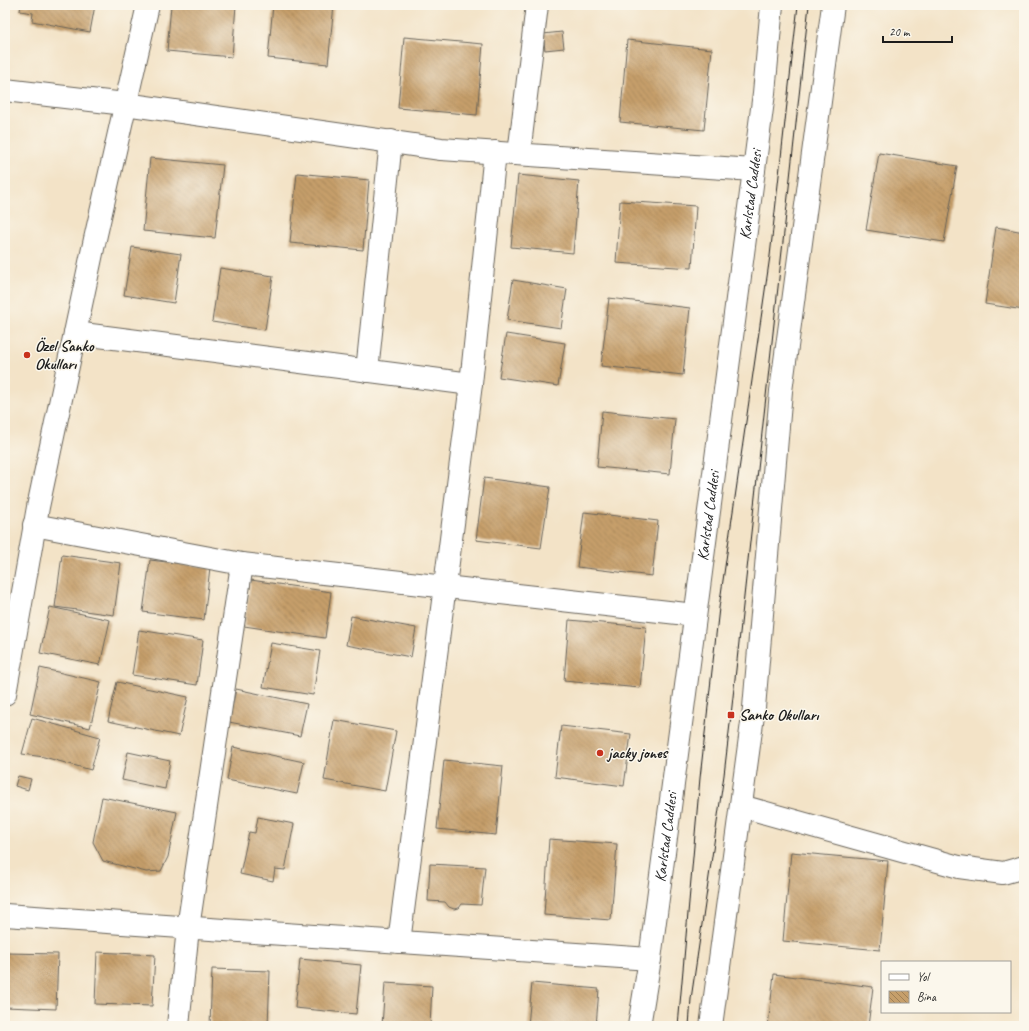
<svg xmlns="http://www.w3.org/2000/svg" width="1029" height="1031" font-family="Caveat,sans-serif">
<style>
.building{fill:url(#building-back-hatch)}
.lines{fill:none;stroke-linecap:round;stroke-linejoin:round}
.street-casing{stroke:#676258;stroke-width:24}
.secondary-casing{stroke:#676258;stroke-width:24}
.street{stroke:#fff;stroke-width:22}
.secondary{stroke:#fff;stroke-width:22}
.tram{stroke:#1c1c1c;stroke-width:1}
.poi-dot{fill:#c8321e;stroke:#fbf7ec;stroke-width:1.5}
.labels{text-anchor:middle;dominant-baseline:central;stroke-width:3;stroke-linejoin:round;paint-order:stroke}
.street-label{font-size:16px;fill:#1c1c1c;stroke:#fbf7ec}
.poi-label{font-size:16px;font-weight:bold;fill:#1c1c1c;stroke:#fbf7ec;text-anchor:start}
</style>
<defs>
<pattern id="building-back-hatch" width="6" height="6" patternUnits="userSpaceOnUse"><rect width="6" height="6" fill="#c69f6b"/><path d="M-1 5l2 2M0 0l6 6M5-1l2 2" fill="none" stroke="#a08157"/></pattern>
</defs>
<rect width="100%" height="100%" fill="#fbf7ec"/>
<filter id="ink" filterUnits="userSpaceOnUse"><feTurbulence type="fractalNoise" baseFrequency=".025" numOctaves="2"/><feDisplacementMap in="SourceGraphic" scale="8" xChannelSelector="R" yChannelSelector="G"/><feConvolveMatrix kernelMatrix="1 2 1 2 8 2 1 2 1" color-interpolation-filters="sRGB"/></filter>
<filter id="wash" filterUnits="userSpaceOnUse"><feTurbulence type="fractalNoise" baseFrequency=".012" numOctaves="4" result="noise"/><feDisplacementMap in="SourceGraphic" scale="16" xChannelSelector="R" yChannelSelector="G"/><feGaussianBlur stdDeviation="0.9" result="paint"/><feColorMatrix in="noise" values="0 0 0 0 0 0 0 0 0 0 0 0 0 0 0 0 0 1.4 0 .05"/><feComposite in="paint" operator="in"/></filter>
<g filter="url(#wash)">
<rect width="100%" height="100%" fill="#f3e3c7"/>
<g id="blocks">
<g class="building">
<path d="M21,5h74l-5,27 -58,-11 1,-8 -13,-2z"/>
<path d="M171,5h65l-4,52 -65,-6z"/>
<path d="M273,5h61l-6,59 -60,-6z"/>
<path d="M562,32l2,16 -19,2 -2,-16z"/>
<path d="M404,37l79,7 -6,71 -79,-7z"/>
<path d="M627,40l85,9 -8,81 -84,-8z"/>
<path d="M879,153l78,13 -13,76 -78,-12z"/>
<path d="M150,158l73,7 -8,73 -72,-7z"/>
<path d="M297,173l72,7 -6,70 -73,-7z"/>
<path d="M518,175l61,6 -6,72 -62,-6z"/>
<path d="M620,201l76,5 -4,62 -76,-5z"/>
<path d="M996,227l28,5v78l-39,-6z"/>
<path d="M132,247l49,7 -7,49 -50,-8z"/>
<path d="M220,268l53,8 -8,54 -53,-8z"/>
<path d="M513,280l54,9 -6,39 -54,-8z"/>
<path d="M609,298l81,10 -7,67 -82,-9z"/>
<path d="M506,334l59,9 -7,43 -59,-9z"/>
<path d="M602,411l73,8 -5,55 -73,-7z"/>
<path d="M484,478l66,9 -9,61 -65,-8z"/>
<path d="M584,512l74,9 -6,55 -75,-9z"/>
<path d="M62,555l59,8 -7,52 -59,-8z"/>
<path d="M150,560l60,7 -6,53 -61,-8z"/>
<path d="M251,580l80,12 -6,46 -81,-12z"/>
<path d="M50,607l60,13 -10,45 -60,-12z"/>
<path d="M351,616l65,12 -5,29 -65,-12z"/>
<path d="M569,620l77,7 -6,61 -76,-7z"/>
<path d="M139,630l64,10 -6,45 -65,-10z"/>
<path d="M271,643l49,8 -7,44 -50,-8z"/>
<path d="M40,668l61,14 -11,46 -60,-14z"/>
<path d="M117,682l71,15 -9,39 -71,-15z"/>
<path d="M236,689l71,15 -7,32 -71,-14z"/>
<path d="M32,718l68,19 -9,33 -47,-13 -22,-3z"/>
<path d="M334,720l62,11 -11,60 -61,-11z"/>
<path d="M561,726l70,8 -7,52 -69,-9z"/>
<path d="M233,747l71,15 -7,32 -70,-14z"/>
<path d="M128,752l42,9 -5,28 -43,-9z"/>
<path d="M444,760l59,6 -7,69 -59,-6z"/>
<path d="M18,776l13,3 -3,11 -13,-4z"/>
<path d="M102,797l75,15 -9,45 -7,14 -15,1 -43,-11 -10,-19z"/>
<path d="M258,817l36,7 -9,46 -10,-1 -2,12 -33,-7 9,-42 6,1z"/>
<path d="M549,839l68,5 -6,76 -67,-5z"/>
<path d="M791,852l97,9 -8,89 -97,-9z"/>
<path d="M430,864l55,3 -4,38 -19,-1 -3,4 -5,1 -5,-2 -4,-5 -17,-1z"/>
<path d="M97,952l58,3 -3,51 -57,-2z"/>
<path d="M5,953l53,1 -2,55 -51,-2z"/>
<path d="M300,959l61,6 -5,49 -61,-6z"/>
<path d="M212,969l58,2 -2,55h-58z"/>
<path d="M774,974l99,13 -5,39h-100z"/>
<path d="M385,983l47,3 -2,40h-48z"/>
<path d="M532,983l67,6 -3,37h-68z"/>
</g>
</g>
</g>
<g filter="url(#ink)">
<use href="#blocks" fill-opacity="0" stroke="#676258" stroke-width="1"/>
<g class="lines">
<defs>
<g id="street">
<path d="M519,154l18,-149"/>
<path d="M75,333l396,51 -72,558"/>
<path d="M367,371l24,-230"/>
<path d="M471,384l24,-232"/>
<path d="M34,525l208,39 453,51"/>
<path d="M5,694l33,-187 57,-268 53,-234"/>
<path d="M741,806l218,61 44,6 21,-6"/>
<path d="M5,915l645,44"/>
<path d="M178,1026l10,-98 54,-364"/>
</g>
<g id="secondary">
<path d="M5,90l120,14 316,45 313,21"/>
<path id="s1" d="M639,1026l11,-67 104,-789 10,-77 8,-88"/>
<path d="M711,1026l43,-318 27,-317 52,-386"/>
</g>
</defs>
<use href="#street" class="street-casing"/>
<use href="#secondary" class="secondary-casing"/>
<use href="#street" class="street"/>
<use href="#secondary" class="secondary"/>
<g class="tram">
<path d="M678,1026l22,-248 19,-170 51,-352 28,-251"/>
<path d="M689,1026l2,-27 33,-224 7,-60 78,-710"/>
</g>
</g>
</g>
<g class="poi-dot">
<circle cx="27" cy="355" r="4"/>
<rect x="727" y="711" width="8" height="8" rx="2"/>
<circle cx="600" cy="753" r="4"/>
</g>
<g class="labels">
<g class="street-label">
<text stroke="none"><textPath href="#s1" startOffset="839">Karlstad Caddesi</textPath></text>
<text stroke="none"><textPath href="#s1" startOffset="515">Karlstad Caddesi</textPath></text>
<text stroke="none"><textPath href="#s1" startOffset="191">Karlstad Caddesi</textPath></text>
</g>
<g class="poi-label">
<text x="35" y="346">Özel Sanko<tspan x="35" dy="18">Okulları</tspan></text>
<text x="739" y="715">Sanko Okulları</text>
<text x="608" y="753">jacky jones</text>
</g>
</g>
<rect width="1029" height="1031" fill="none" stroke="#fbf7ec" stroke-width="20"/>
<rect x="881" y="961" width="130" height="52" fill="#fbf7ec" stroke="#a29f99"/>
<rect x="889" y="974" width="20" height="6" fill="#ffffff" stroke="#a29f99"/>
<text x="917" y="981" font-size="12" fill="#1c1c1c">Yol</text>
<rect x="889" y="991" width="20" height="12" fill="url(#building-back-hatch)" stroke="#a29f99"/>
<text x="917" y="1001" font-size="12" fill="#1c1c1c">Bina</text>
<path d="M883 36v6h69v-6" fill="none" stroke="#1c1c1c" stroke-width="2"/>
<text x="889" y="36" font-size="12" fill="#1c1c1c" stroke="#fbf7ec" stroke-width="3" paint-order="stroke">20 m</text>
</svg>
